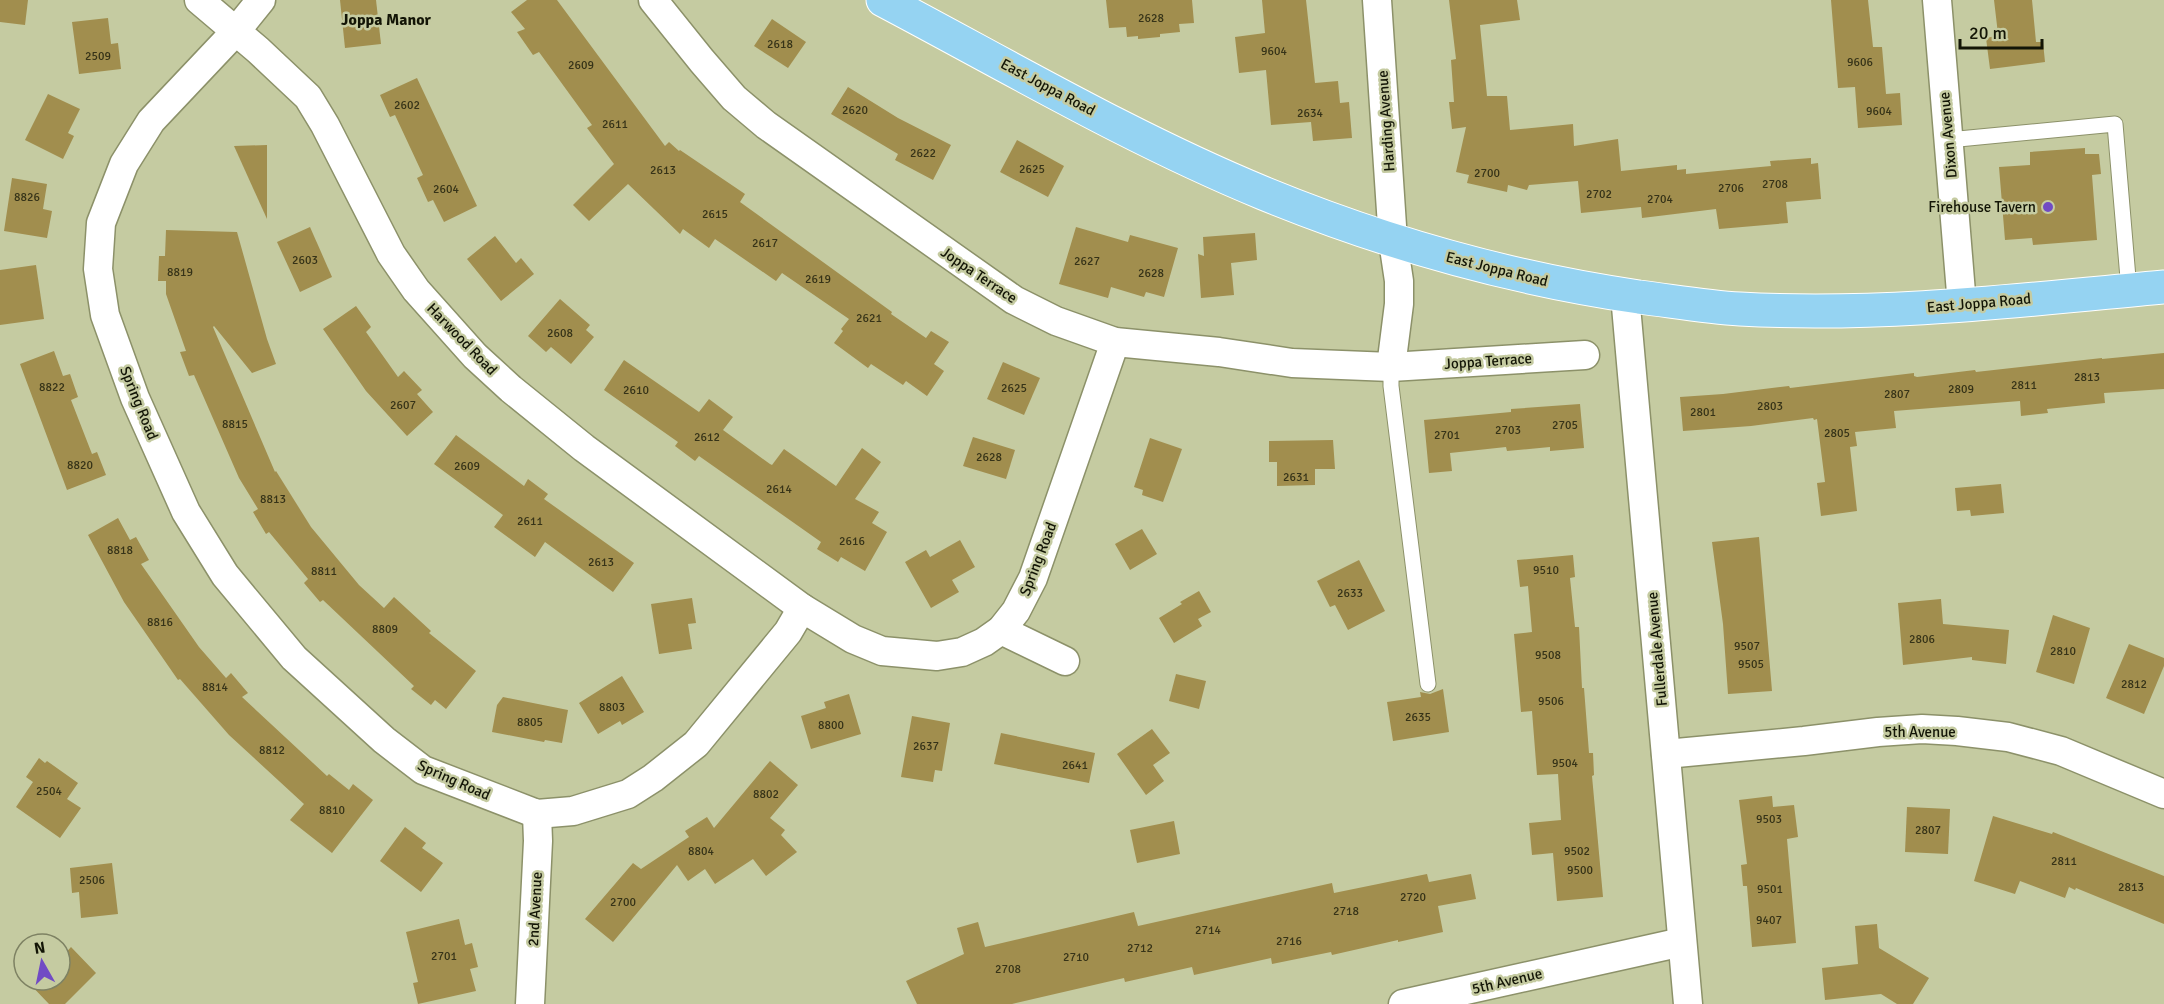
<svg xmlns="http://www.w3.org/2000/svg" width="2164" height="1004" font-family="Signika,sans-serif">
<style>
.building{fill:#a18e4e}
.lines{fill:none;stroke-linecap:round;stroke-linejoin:round}
.service-casing{stroke:#8c9169;stroke-width:17}
.minor-casing{stroke:#8c9169;stroke-width:31}
.primary-casing{stroke:#fff;stroke-width:35}
.service{stroke:#fff;stroke-width:15}
.minor{stroke:#fff;stroke-width:28}
.primary{stroke:#95d3f2;stroke-width:33}
.poi-dot{fill:#714bc4;stroke:#c5cba1;stroke-width:2}
.labels{text-anchor:middle;dominant-baseline:central;stroke-width:5;stroke-linejoin:round;paint-order:stroke}
.number-label{font-size:12px;fill:#363318}
.street-label{font-size:15px;fill:#131506;stroke:#c5cba1}
.poi-label{font-size:15px;fill:#131506;stroke:#c5cba1;text-anchor:end}
.neighbourhood-label{font-size:16px;font-weight:bold;fill:#131506;stroke:#c5cba1}
</style>
<rect width="100%" height="100%" fill="#c5cba1"/>
<g class="building">
<path d="M0,0h28l-3,25 -25,-3z"/>
<path d="M340,0h36l5,44 -36,4z"/>
<path d="M527,0h30l108,146 4,-4 10,9 1,-1 65,44 -5,8 152,110 -1,2 35,24 5,-7 18,11 -15,22 10,7 -17,25 -21,-15 -3,4 -32,-21 -3,4 -34,-25 9,-12 -2,-2 8,-10 -67,-46 -6,8 -61,-42 -6,9 -26,-19 -3,5 -52,-50 -39,37 -16,-16 41,-41 -27,-36 5,-3 -53,-73 -6,3 -16,-23 8,-3 -14,-17z"/>
<path d="M1106,0h86l2,23 -15,1 1,8 -20,2v3l-22,2v-3l-11,1 -1,-10 -17,1z"/>
<path d="M1262,0h44l9,83 23,-2 2,22 9,-1 3,36 -39,3 -2,-19 -40,3 -5,-55 -27,3 -4,-36 30,-4z"/>
<path d="M1449,0h68l3,20 -40,5 7,71h20l3,34 63,-6 1,22 44,-7 3,32 56,-6v5l9,-1v5l85,-8 -1,-5 41,-3v6l7,-1 3,36 -35,3 2,21 -69,6 -3,-20 -74,9 -1,-11 -60,6 -3,-32 -49,4 -2,5 -19,-5 -1,7 -40,-9 2,-8 -13,-3 10,-45 -14,2 -3,-27h5l-3,-42 5,-1z"/>
<path d="M1831,0h37l5,47h9l4,47 14,-1 2,32 -44,3 -3,-41 -17,1z"/>
<path d="M1994,0h38l4,42h7l2,20 -55,7 -4,-31 10,-2 2,-2z"/>
<path d="M108,18l3,26 7,-1 3,26 -42,5 -7,-52z"/>
<path d="M772,19l34,23 -18,26 -34,-22z"/>
<path d="M417,78l60,128 -33,16 -11,-22 -5,2 -11,-24 6,-3 -28,-60 -5,2 -10,-22z"/>
<path d="M848,87l50,31 53,27 -18,35 -38,-20 3,-6 -67,-40z"/>
<path d="M48,94l32,15 -12,24 6,3 -11,23 -38,-19z"/>
<path d="M1017,140l47,26 -16,31 -48,-25z"/>
<path d="M267,145v74l-33,-73z"/>
<path d="M2085,148v6h14l2,20 -9,1 5,65 -64,5 -1,-7 -27,2 -6,-73 31,-2v-13z"/>
<path d="M12,178l35,6 -4,25 9,2 -5,27 -43,-7z"/>
<path d="M310,227l22,50 -32,15 -23,-50z"/>
<path d="M1076,227l52,15 2,-7 48,13 -14,49 -18,-5 -2,5 -33,-10 -3,11 -49,-14z"/>
<path d="M166,230l71,2 30,107 9,25 -24,9 -38,-47 -1,1 62,145 1,-1 35,56 48,58 25,23 10,-11 37,34 -2,2 47,38 -30,38 -11,-9 -4,5 -20,-16 3,-3 -91,-86 -3,2 -16,-19 4,-4 -39,-47 -3,2 -13,-22 5,-3 -19,-31 -45,-103 -5,1 -9,-24 6,-1 -20,-57v-13h-8l1,-25h6z"/>
<path d="M1255,233l2,27 -26,3 3,32 -33,3 -3,-44 6,2 -1,-19z"/>
<path d="M495,236l21,27 5,-5 13,16 -33,27 -34,-42z"/>
<path d="M36,265l8,54 -44,6v-55z"/>
<path d="M560,299l30,26 -4,5 8,7 -23,27 -20,-17 -5,5 -18,-16z"/>
<path d="M356,306l15,21 -5,5 32,45 6,-6 18,19 -5,4 16,18 -26,24 -41,-45 -43,-62z"/>
<path d="M54,351l9,25 7,-2 8,23 -7,3 21,54 5,-2 9,23 -39,15 -47,-126z"/>
<path d="M2164,353v36l-60,4 1,10 -58,6 1,4 -27,3 -1,-15 -126,10 2,17 -41,4 2,14 -7,1 7,64 -36,5 -4,-33 8,-1 -8,-63 -3,1 -1,-2 -62,8 -68,5 -3,-34 43,-3 66,-8 1,2 124,-15v3l3,1 58,-7 1,2 126,-14v1z"/>
<path d="M624,360l75,52 10,-13 24,18 -10,13 47,34 2,1 12,-16 52,37 26,-38 19,14 -26,37 24,13 -7,11 15,9 -22,39 -24,-14 -3,5 -21,-13 4,-7 -122,-86 -4,5 -20,-15 3,-4 -74,-52z"/>
<path d="M1003,362l37,16 -16,37 -37,-16z"/>
<path d="M1580,404l4,44 -34,3v-4l-43,4 -1,-4 -56,6 2,18 -23,2 -5,-53 87,-8v-3z"/>
<path d="M456,435l68,51 4,-7 20,15 -4,5 90,64 -21,29 -68,-50 -10,15 -41,-30 9,-12 -69,-51z"/>
<path d="M973,437l42,13 -9,29 -43,-13z"/>
<path d="M1150,438l32,11 -19,53 -21,-7 1,-5 -9,-3z"/>
<path d="M1333,440l2,29h-20v16l-38,1v-24h-8v-21z"/>
<path d="M2001,484l3,29 -33,3 -1,-6 -13,1 -2,-23z"/>
<path d="M118,518l12,22 6,-3 13,23 -8,4 58,83 27,31 5,-5 17,20 -6,4 85,79 2,-2 20,16 4,-6 20,16 -41,53 -42,-33 14,-16 -75,-69 -49,-56 -2,1 -54,-78 -36,-67z"/>
<path d="M1142,529l15,25 -27,16 -15,-26z"/>
<path d="M1759,537l13,154 -44,3 -5,-70 -11,-82z"/>
<path d="M960,540l15,27 -23,13 7,12 -28,16 -26,-46 21,-12 4,7z"/>
<path d="M1573,555l2,22 -5,1 5,49h4l3,61h2l5,65h4l1,22 -2,1 11,121 -46,4 -4,-48 -21,2 -3,-32 32,-3 -3,-46 -21,1 -5,-64 -11,1 -7,-78 18,-2 -4,-46 -8,1 -3,-27z"/>
<path d="M1359,560l26,51 -37,19 -13,-25 -5,2 -13,-26z"/>
<path d="M1199,591l12,21 -13,7 4,7 -28,17 -15,-25 23,-14 -2,-2z"/>
<path d="M692,598l4,25 -8,1 4,25 -33,5 -8,-50z"/>
<path d="M1941,599l2,25 66,6 -3,34 -34,-4v-3l-69,8 -5,-62z"/>
<path d="M2053,615l37,13 -16,56 -38,-12z"/>
<path d="M2129,644l35,14v8l-20,48 -38,-16z"/>
<path d="M1176,674l30,7 -7,28 -30,-8z"/>
<path d="M622,676l22,36 -22,13 -2,-4 -22,13 -19,-31z"/>
<path d="M1443,689l6,43 -56,9 -6,-39 34,-5 -1,-5 10,2z"/>
<path d="M849,694l12,40 -50,15 -10,-33 25,-8 -2,-6z"/>
<path d="M503,697l65,13 -6,33 -17,-3 -1,2 -52,-10 5,-27z"/>
<path d="M912,716l38,7 -8,48 -7,-1 -2,12 -32,-5z"/>
<path d="M1152,729l18,24 -17,12 11,16 -18,14 -29,-41z"/>
<path d="M1001,733l94,20 -6,30 -95,-19z"/>
<path d="M39,758l6,5 2,-2 31,22 -11,16 14,9 -21,30 -44,-31 17,-25 -7,-5z"/>
<path d="M770,761l28,24 -28,33 15,12 -4,5 16,17 -31,24 -13,-17 -38,25 -10,-15 -17,12 -11,-16 -64,77 -28,-23 48,-56 8,6 48,-32 -4,-6 22,-14 7,11z"/>
<path d="M1772,796l1,11 21,-2 4,32 -11,2 9,104 -44,4 -5,-61h-4l-2,-21 6,-1 -8,-64z"/>
<path d="M1907,807l43,2 -2,45 -43,-2z"/>
<path d="M1993,816l59,18 1,-2 111,44v48l-88,-36 -1,2 -6,-3 -4,11 -45,-17 -5,13 -41,-13z"/>
<path d="M1174,821l6,33 -43,9 -7,-33z"/>
<path d="M405,827l21,16 -4,5 21,15 -22,29 -41,-31z"/>
<path d="M112,863l6,51 -37,4 -2,-26 -7,1 -2,-25z"/>
<path d="M1427,874l2,8 42,-8 5,25 -38,7 5,26 -45,10v-2l-66,15 -1,-3 -59,12 -1,-6 -77,17 -2,-8 -67,15 -1,-4 -112,26h-95l-11,-23 58,-27 -7,-26 21,-6 7,25 149,-35 4,14 194,-43 2,10z"/>
<path d="M459,919l6,26 7,-2 6,24 -8,2 6,22 -58,13 -5,-21 5,-1 -12,-50z"/>
<path d="M1877,924l2,24 50,30 -16,26h-16l-16,-10 -56,6 -3,-32 36,-4 -3,-38z"/>
<path d="M71,947l25,26 -31,31h-16l-23,-24h34v-21z"/>
</g>
<g class="lines">
<defs>
<g id="service">
<path d="M1948,140l167,-16 14,166"/>
<path d="M1391,367v19l37,298"/>
</g>
<g id="minor">
<path d="M199,0l59,50 50,47 17,28 66,129 25,36 59,66 36,33 73,59 218,160 51,31 29,12 55,5 25,-4 22,-10 17,-12 15,-19 17,-33 82,-236"/>
<path d="M261,0l-25,31 -85,90 -27,43 -23,59 -3,46 7,46 30,83 51,114 39,63 69,83 90,82 39,30 114,44 36,-3 55,-17 25,-16 43,-34 92,-112 14,-24"/>
<path d="M653,0l49,61 32,37 32,27 248,175 42,21 59,21 104,10 73,11 99,4 194,-12"/>
<path d="M1377,0l16,241 6,40v23l-8,63"/>
<path d="M1937,0l25,305"/>
<path d="M1625,295l63,709"/>
<path d="M1001,630l64,31"/>
<path d="M1666,754l138,-13 74,-9 44,-3 35,2 51,6 53,14 103,43"/>
<path d="M530,1004l8,-163 -1,-27"/>
<path d="M1403,1004l279,-62"/>
</g>
<path id="primary" d="M883,0c125,66 249,139 380,193 122,50 245,85 376,104 33,4 67,10 101,12 141,8 283,-9 424,-22"/>
</defs>
<use href="#service" class="service-casing"/>
<use href="#minor" class="minor-casing"/>
<use href="#primary" class="primary-casing"/>
<use href="#service" class="service"/>
<use href="#minor" class="minor"/>
<use href="#primary" class="primary"/>
</g>
<circle class="poi-dot" cx="2048" cy="207" r="6"/>
<g class="labels">
<g class="number-label">
<text x="1151" y="18">2628</text>
<text x="780" y="44">2618</text>
<text x="1274" y="51">9604</text>
<text x="98" y="56">2509</text>
<text x="1860" y="62">9606</text>
<text x="581" y="65">2609</text>
<text x="407" y="105">2602</text>
<text x="855" y="110">2620</text>
<text x="1879" y="111">9604</text>
<text x="1310" y="113">2634</text>
<text x="615" y="124">2611</text>
<text x="923" y="153">2622</text>
<text x="1032" y="169">2625</text>
<text x="663" y="170">2613</text>
<text x="1487" y="173">2700</text>
<text x="1775" y="184">2708</text>
<text x="1731" y="188">2706</text>
<text x="446" y="189">2604</text>
<text x="1599" y="194">2702</text>
<text x="27" y="197">8826</text>
<text x="1660" y="199">2704</text>
<text x="715" y="214">2615</text>
<text x="765" y="243">2617</text>
<text x="305" y="260">2603</text>
<text x="1087" y="261">2627</text>
<text x="180" y="272">8819</text>
<text x="1151" y="273">2628</text>
<text x="818" y="279">2619</text>
<text x="869" y="318">2621</text>
<text x="560" y="333">2608</text>
<text x="2087" y="377">2813</text>
<text x="2024" y="385">2811</text>
<text x="52" y="387">8822</text>
<text x="1014" y="388">2625</text>
<text x="1961" y="389">2809</text>
<text x="636" y="390">2610</text>
<text x="1897" y="394">2807</text>
<text x="403" y="405">2607</text>
<text x="1770" y="406">2803</text>
<text x="1703" y="412">2801</text>
<text x="235" y="424">8815</text>
<text x="1565" y="425">2705</text>
<text x="1508" y="430">2703</text>
<text x="1837" y="433">2805</text>
<text x="1447" y="435">2701</text>
<text x="707" y="437">2612</text>
<text x="989" y="457">2628</text>
<text x="80" y="465">8820</text>
<text x="467" y="466">2609</text>
<text x="1296" y="477">2631</text>
<text x="779" y="489">2614</text>
<text x="273" y="499">8813</text>
<text x="530" y="521">2611</text>
<text x="852" y="541">2616</text>
<text x="120" y="550">8818</text>
<text x="601" y="562">2613</text>
<text x="1546" y="570">9510</text>
<text x="324" y="571">8811</text>
<text x="1350" y="593">2633</text>
<text x="160" y="622">8816</text>
<text x="385" y="629">8809</text>
<text x="1922" y="639">2806</text>
<text x="1747" y="646">9507</text>
<text x="2063" y="651">2810</text>
<text x="1548" y="655">9508</text>
<text x="1751" y="664">9505</text>
<text x="2134" y="684">2812</text>
<text x="215" y="687">8814</text>
<text x="1551" y="701">9506</text>
<text x="612" y="707">8803</text>
<text x="1418" y="717">2635</text>
<text x="530" y="722">8805</text>
<text x="831" y="725">8800</text>
<text x="926" y="746">2637</text>
<text x="272" y="750">8812</text>
<text x="1565" y="763">9504</text>
<text x="1075" y="765">2641</text>
<text x="49" y="791">2504</text>
<text x="766" y="794">8802</text>
<text x="332" y="810">8810</text>
<text x="1769" y="819">9503</text>
<text x="1928" y="830">2807</text>
<text x="701" y="851">8804</text>
<text x="1577" y="851">9502</text>
<text x="2064" y="861">2811</text>
<text x="1580" y="870">9500</text>
<text x="92" y="880">2506</text>
<text x="2131" y="887">2813</text>
<text x="1770" y="889">9501</text>
<text x="1413" y="897">2720</text>
<text x="623" y="902">2700</text>
<text x="1346" y="911">2718</text>
<text x="1769" y="920">9407</text>
<text x="1208" y="930">2714</text>
<text x="1289" y="941">2716</text>
<text x="1140" y="948">2712</text>
<text x="444" y="956">2701</text>
<text x="1076" y="957">2710</text>
<text x="1008" y="969">2708</text>
</g>
<g class="street-label">
<text transform="translate(1048 87) rotate(28)">East Joppa Road</text>
<text transform="translate(1386 121) rotate(-94)">Harding Avenue</text>
<text transform="translate(1948 135) rotate(-95)">Dixon Avenue</text>
<text transform="translate(1497 269) rotate(14)">East Joppa Road</text>
<text transform="translate(979 275) rotate(34)">Joppa Terrace</text>
<text transform="translate(1979 303) rotate(-5)">East Joppa Road</text>
<text transform="translate(462 339) rotate(46)">Harwood Road</text>
<text transform="translate(1488 361) rotate(-4)">Joppa Terrace</text>
<text transform="translate(139 403) rotate(68)">Spring Road</text>
<text transform="translate(1038 559) rotate(-69)">Spring Road</text>
<text transform="translate(1657 649) rotate(-95)">Fullerdale Avenue</text>
<text x="1920" y="732">5th Avenue</text>
<text transform="translate(454 780) rotate(24)">Spring Road</text>
<text transform="translate(535 909) rotate(-87)">2nd Avenue</text>
<text transform="translate(1507 981) rotate(-13)">5th Avenue</text>
</g>
<g class="poi-label">
<text x="2036" y="207">Firehouse Tavern</text>
</g>
<g class="neighbourhood-label">
<text x="386" y="20">Joppa Manor</text>
</g>
</g>
<g transform="translate(42 962) rotate(351)"><circle r="28" fill="#c5cba1" stroke="#7e8263" stroke-width="1.5"/>
<path d="M0-4.5L10 22L0 15L-10 22Z" fill="#714bc4"/>
<text y="-9" font-size="16" font-weight="bold" text-anchor="middle" fill="#131506">N</text>
</g>
<path d="M1960 39v9h82v-9" fill="none" stroke="#131506" stroke-width="3"/>
<text x="1969" y="39" font-size="18" fill="#131506" stroke="#c5cba1" stroke-width="4.5" paint-order="stroke">20 m</text>
</svg>
